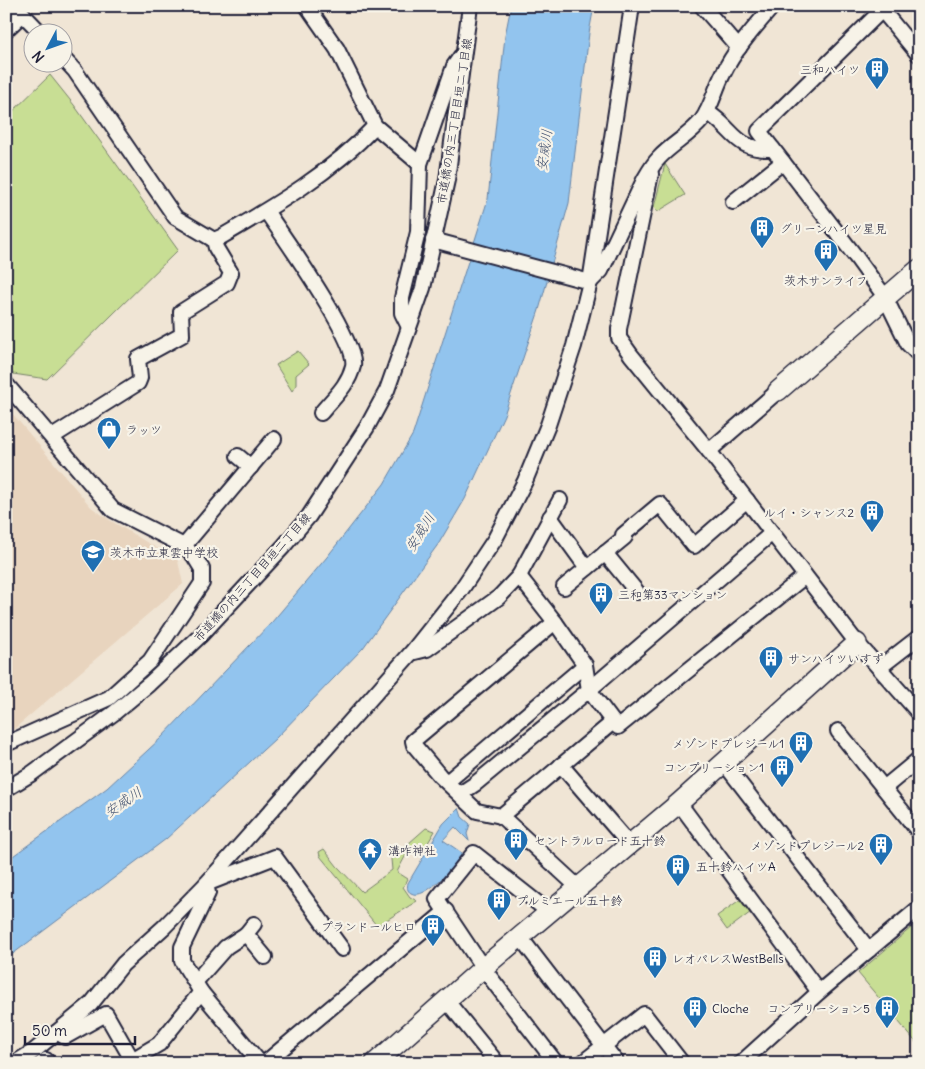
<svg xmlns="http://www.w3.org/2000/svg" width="925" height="1069" font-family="Delius,'Klee One',sans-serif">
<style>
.built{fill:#e8d4be}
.green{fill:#c8de94;stroke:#758068}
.water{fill:#92c4ee;stroke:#6583a6}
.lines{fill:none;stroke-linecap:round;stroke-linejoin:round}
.street-casing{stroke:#22223b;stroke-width:18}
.secondary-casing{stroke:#22223b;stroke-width:22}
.street{stroke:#f7f3e8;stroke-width:14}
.secondary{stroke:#f7f3e8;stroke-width:19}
.labels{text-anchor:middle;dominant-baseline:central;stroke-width:4.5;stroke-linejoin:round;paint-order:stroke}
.poi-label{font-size:12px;fill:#22223b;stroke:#f7f3e8;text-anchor:start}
.street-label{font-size:12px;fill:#22223b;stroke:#f7f3e8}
.water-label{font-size:14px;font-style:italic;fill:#445371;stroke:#f7f3e8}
</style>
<rect width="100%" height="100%" fill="#f0e5d5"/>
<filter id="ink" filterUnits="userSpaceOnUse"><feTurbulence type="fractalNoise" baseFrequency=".02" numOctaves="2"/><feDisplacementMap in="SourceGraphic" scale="10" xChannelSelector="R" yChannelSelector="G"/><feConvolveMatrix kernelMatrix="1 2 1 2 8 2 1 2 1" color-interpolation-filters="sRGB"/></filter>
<g filter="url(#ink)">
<path class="built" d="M6,406l85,101 17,12 70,42 5,23 -169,145 -8,-2z"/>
<g class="green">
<path d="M50,75l24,30 104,145 -131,129 -34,-5 -7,-9v-247z"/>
<path d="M665,164l20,31 -28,17 -3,-5z"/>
<path d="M298,351l11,13 -13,11v10l-4,6 -16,-26z"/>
<path d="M426,828l9,3 -15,25 -12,-5 -11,21 11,7 -5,8 7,10 7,4 -40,25 -57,-70 -1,-4 5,-3 13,17 25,26 30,-22 -1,-11z"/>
<path d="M741,899l10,13 -24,18 -10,-14z"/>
<path d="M919,921v125l-61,-73z"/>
</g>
<g class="water">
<path d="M511,6h83l-5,27 -20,170 -30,107 -35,105 -39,84 -26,44 -76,105 -88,91 -109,100 -160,120v-98l101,-73 54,-50 111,-116 55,-65 57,-73 29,-50 75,-235 17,-163z"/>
<path d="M459,808l3,9 8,7 -3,10 2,7 -14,-14 -12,13 19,13c-6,11 -37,49 -51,40 -4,-2 -4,-6 -3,-10l35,-59z"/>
</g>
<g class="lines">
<defs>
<g id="street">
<path d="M15,6l25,26"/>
<path d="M307,6l30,43 38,77 45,38"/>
<path d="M702,6l37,42"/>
<path d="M6,30l17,-16"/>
<path d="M919,55l-37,-45 -123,121 97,126 29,40 23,47 11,11"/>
<path d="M707,112c28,17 27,39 66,37"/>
<path d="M651,174l-32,155v9l12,17 78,96"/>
<path d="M733,202l50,-40"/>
<path d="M266,211c17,25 92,130 87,155 -5,20 -20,32 -32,47"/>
<path d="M214,240l7,-3c55,-32 110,-64 154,-111"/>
<path d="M433,240l157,42"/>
<path d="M590,282l11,-11 43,-91c4,-7 9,-16 15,-22 13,-14 31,-23 43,-38 10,-14 13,-31 21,-46 12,-25 32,-47 50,-68"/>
<path d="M409,327l-7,-14v-15l16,-66 2,-68 34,-98 7,-10"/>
<path d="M6,384l107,126 71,36 10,10 8,13v14l-52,78 -41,37 -103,46"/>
<path d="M778,391l-69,60 148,192 62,70"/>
<path d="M52,437l86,-54 2,-5 -2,-19 44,-24 -1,-23 46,-29 4,-10 -15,-25 -2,-8 -39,-23 -100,-146 -13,-14"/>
<path d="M238,456l13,11"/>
<path d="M550,517l37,51"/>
<path d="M184,546l90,-107"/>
<path d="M605,553l32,39"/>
<path d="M519,576l41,-76"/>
<path d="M564,587l61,-50 -2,-2 37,-31 34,42 53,-46"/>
<path d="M411,653l16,-4 72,-52 20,-21 36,46 30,43 4,25 24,32"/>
<path d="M879,668l40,-31"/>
<path d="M838,731l81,101"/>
<path d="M724,763l145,187"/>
<path d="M561,765l69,80"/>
<path d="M447,782l138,-117"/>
<path d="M884,788l35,-29"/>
<path d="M6,789l25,-15 83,-61 35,-29 51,-48 83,-89 26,-31 58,-89 20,-37 36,-102 24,-108 23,-174"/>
<path d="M460,794l15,-10 114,-94 183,-157"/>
<path d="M679,803l140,189"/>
<path d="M501,816l-24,-5 -37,-35 -26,-31 -1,-4 142,-119"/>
<path d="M579,888l-78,-72 112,-94 5,5 187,-151"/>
<path d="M549,912l-75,-59 -37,46 46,69 73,95"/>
<path d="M246,934l19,23"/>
<path d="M520,937l97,126"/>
<path d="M196,981l30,-34 20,-13 8,-10"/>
<path d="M446,1000l51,63"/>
<path d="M57,1032l8,5 41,-23 28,49"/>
<path d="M132,1060l27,-16 42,-52"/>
<path d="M15,1063l19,-12 57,-47 32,-40 41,-37 42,-43 205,-231 50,-63 34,-51 30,-58 23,-56 26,-79 16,-64 42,-276"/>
<path d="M42,1063l4,-3 2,3"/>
<path d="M260,1063l-59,-71 -19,-31v-14l26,-54 -2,-9 69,-27 67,92"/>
<path d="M265,1063l181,-152"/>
<path d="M582,1063l62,-49 38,49"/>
<path d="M741,1063l78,-71 100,-84"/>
</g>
<g id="secondary">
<path d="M778,391l141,-122"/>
<path d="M375,1063l108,-95 196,-165 178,-160"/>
</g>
</defs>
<use href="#street" class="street-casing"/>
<use href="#secondary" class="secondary-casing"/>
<use href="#street" class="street"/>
<use href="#secondary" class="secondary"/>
</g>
</g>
<defs>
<symbol id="building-pin" viewBox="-11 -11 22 30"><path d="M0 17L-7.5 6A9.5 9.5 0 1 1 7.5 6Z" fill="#1f6fb2" stroke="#f7f3e8"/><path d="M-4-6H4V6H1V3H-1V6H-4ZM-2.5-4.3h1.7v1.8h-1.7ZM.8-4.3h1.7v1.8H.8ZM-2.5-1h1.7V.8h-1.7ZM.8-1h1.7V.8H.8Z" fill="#fff"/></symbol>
<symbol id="shop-pin" viewBox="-11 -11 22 30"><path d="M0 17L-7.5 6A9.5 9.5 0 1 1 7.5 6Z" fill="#1f6fb2" stroke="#f7f3e8"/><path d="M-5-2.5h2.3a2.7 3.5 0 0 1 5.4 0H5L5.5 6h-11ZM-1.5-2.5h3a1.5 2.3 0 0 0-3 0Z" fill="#fff"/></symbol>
<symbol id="school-pin" viewBox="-11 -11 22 30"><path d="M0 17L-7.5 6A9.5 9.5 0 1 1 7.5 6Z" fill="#1f6fb2" stroke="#f7f3e8"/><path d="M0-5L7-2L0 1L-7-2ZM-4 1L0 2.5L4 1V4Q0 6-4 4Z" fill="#fff"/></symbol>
<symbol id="temple-pin" viewBox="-11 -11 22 30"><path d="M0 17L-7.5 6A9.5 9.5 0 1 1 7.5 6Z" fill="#1f6fb2" stroke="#f7f3e8"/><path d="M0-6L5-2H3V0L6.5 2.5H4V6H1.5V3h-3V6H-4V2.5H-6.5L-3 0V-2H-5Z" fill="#fff"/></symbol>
</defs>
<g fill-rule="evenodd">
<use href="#building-pin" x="863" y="55" width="28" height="38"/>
<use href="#building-pin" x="748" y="214" width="28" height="38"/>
<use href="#building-pin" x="812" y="237" width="28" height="38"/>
<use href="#shop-pin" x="95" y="415" width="28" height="38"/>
<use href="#building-pin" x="858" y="498" width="28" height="38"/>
<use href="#school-pin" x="79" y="538" width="28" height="38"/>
<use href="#building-pin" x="587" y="580" width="28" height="38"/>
<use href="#building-pin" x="757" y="644" width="28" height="38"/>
<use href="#building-pin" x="787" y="729" width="28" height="38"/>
<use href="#building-pin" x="768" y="753" width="28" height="38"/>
<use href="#building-pin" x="502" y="826" width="28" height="38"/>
<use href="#building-pin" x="867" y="831" width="28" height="38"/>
<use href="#temple-pin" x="356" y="836" width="28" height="38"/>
<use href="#building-pin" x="664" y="852" width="28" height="38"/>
<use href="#building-pin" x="485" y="886" width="28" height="38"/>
<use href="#building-pin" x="419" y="912" width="28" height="38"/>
<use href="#building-pin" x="641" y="944" width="28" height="38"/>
<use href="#building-pin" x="681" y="994" width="28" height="38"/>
<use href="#building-pin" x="873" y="994" width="28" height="38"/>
</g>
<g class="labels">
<g class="poi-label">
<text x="860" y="69" text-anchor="end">三和ハイツ</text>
<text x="780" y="228">グリーンハイツ星見</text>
<text x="826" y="280" text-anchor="middle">茨木サンライフ</text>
<text x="126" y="429">ラッツ</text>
<text x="854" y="512" text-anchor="end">ルイ・シャンス2</text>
<text x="110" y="552">茨木市立東雲中学校</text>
<text x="618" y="594">三和第33マンション</text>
<text x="788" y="658">サンハイツいすず</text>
<text x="784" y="743" text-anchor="end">メゾンドプレジール1</text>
<text x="764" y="767" text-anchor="end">コンプリーション1</text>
<text x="534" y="840">セントラルロード五十鈴</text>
<text x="864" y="845" text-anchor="end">メゾンドプレジール2</text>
<text x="388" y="850">溝咋神社</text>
<text x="696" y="866">五十鈴ハイツA</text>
<text x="516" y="900">プルミエール五十鈴</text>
<text x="416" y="926" text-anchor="end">プランドールヒロ</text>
<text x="672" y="958">レオパレスWestBells</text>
<text x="712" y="1008">Cloche</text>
<text x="870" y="1008" text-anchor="end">コンプリーション5</text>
</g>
<g class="street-label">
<text transform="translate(454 121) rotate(-81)">市道橋の内三丁目目垣二丁目線</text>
<text transform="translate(252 577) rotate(-48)">市道橋の内三丁目目垣二丁目線</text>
</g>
<g class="water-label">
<text transform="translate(544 150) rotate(-82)">安威川</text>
<text transform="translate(420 532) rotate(-58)">安威川</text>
<text transform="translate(123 802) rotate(-34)">安威川</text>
</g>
</g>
<rect width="925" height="1069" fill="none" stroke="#f7f3e8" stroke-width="25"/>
<rect x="12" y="12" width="900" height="1044" fill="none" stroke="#22223b" stroke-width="2" filter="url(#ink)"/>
<g transform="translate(48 48) rotate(229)"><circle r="24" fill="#f7f3e8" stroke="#a29fa3"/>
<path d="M0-4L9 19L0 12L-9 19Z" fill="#1f6fb2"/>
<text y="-8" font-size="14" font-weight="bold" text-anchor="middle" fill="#22223b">N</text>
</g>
<path d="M25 1036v8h110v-8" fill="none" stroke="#22223b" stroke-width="2.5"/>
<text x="32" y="1036" font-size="15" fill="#22223b" stroke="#f7f3e8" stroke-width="4" paint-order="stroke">50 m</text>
</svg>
